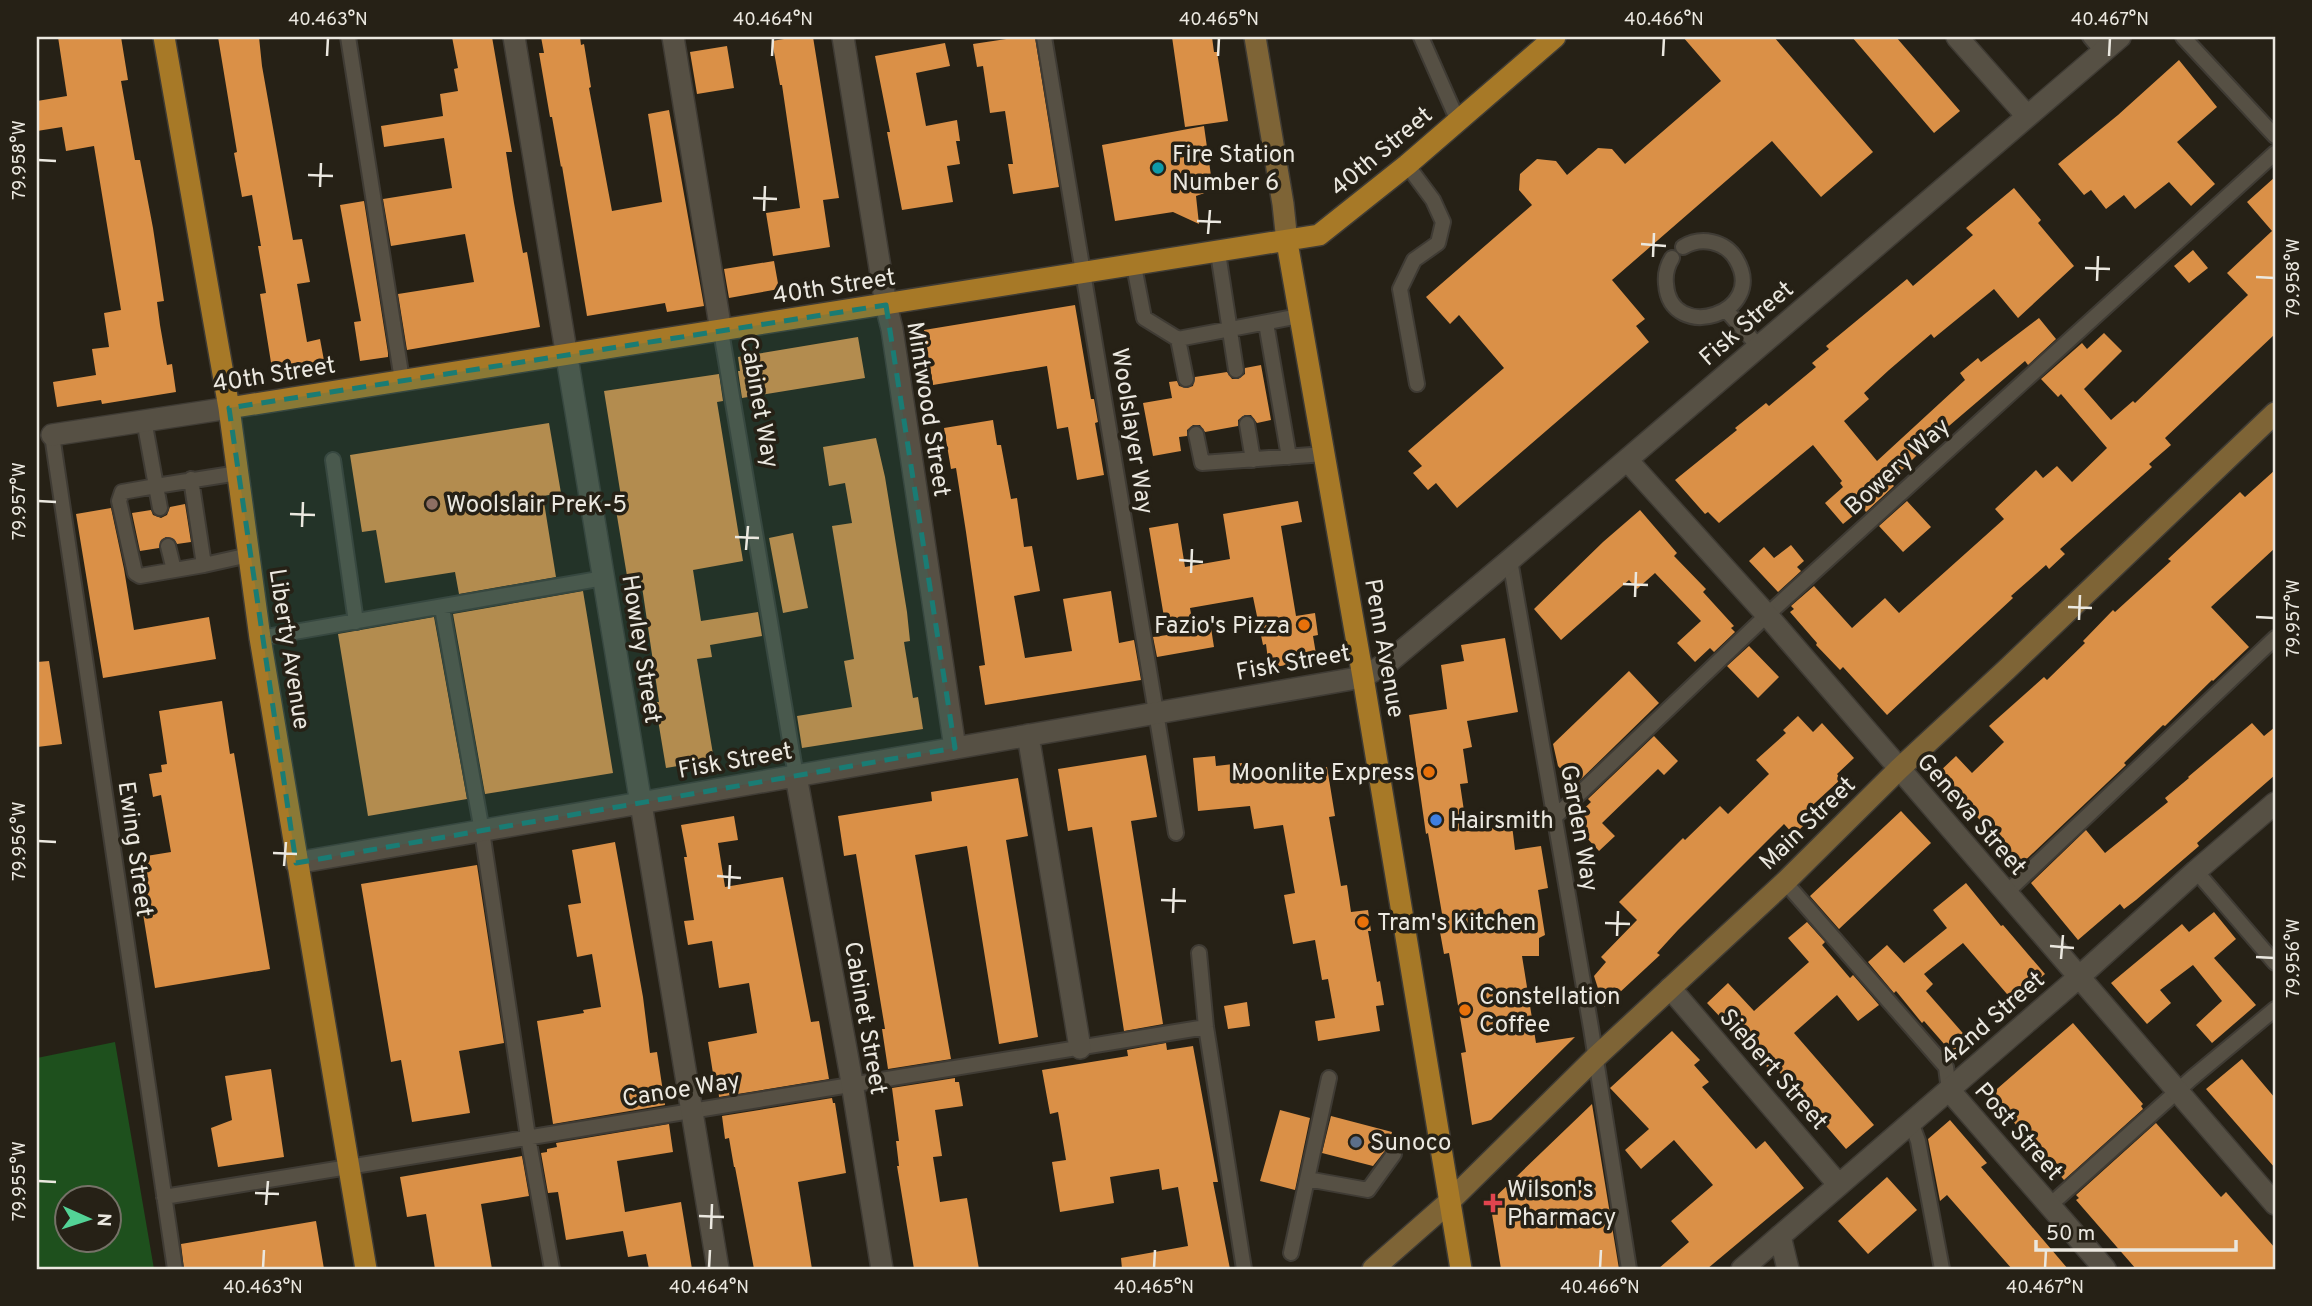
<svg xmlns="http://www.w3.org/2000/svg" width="2312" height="1306" font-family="Overpass,sans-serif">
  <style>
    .green { fill: #1e501d; fill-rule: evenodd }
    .building { fill: #da9047 }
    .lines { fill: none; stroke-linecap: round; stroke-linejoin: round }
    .lane-casing { stroke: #3f3b34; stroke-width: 18 }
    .street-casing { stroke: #3f3b34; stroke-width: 24 }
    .secondary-casing { stroke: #3f3b34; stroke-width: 24 }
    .primary-casing { stroke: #3f3b34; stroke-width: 24 }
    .lane { stroke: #565044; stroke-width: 14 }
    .street { stroke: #565044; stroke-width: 21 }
    .secondary { stroke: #7e6436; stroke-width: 21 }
    .primary { stroke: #a77927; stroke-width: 21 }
    .marked { fill: #1a7c74; fill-opacity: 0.2; stroke: #1a7c74; stroke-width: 5; stroke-dasharray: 14 9; stroke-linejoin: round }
    .ticks { fill: none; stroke: #ebe8e0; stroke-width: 2.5 }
    .culture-dot { fill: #0f9aa8; stroke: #262116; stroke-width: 2.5 }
    .education-dot { fill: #8d6e63; stroke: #262116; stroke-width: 2.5 }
    .food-dot { fill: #e8710a; stroke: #262116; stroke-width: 2.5 }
    .shop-dot { fill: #3f7fe0; stroke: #262116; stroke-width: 2.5 }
    .service-dot { fill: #5c6f8a; stroke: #262116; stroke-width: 2.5 }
    .health-dot { fill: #e0444e; stroke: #262116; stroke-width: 2.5 }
    .labels { text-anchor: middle; stroke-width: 7; stroke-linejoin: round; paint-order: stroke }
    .street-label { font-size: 24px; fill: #ebe8e0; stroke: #262116 }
    .poi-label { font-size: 24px; fill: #ebe8e0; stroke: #262116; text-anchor: start }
    .neatline { fill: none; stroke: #ebe8e0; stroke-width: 2.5 }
    .ticks-label { font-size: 18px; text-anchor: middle; fill: #ebe8e0 }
  </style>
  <rect width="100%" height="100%" fill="#262116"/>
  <!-- green -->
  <path class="green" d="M115,1042L154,1269H37V1058ZM66,1198H108V1240H66Z"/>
  <!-- building -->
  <path class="building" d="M58,37H121L128,80L121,81L135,160H140L153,228L164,301L157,302L160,325L167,365L172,364L176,392L102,404L101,400L57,407L53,382L96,375L92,349L109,347L104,313L121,310L94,146L66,151L62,127L37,131V101L67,96Z
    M218,37H259L262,66L293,240L302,239L310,282L297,284L307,342L320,339L325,366L273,375L260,294L266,293L258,246H261L252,195L242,197L234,153L237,152Z
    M452,37H492L512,152H506L514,203L523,253L527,252L540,327L407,350L398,294L474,282L465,234L391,246L383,199L452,188L444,138L384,147L381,126L443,116L440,94L458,91L454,69L458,68Z
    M541,37H580L581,45L584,44L591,87L589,88L612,211L662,202L648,114L669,110L704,306L667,312L665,303L587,316L562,166L561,167L552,117H550L539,53H544Z
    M796,37H813L839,198L823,200L830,247L773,256L766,213L800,208L782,85H780L772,41Z
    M1019,37H1035L1059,187L1013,194L1008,164H1013L1005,111L990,113L983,66L977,67L973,44Z
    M1172,37H1212L1214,52H1217L1228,121L1185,127Z
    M1683,37H1774L1873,152L1821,197L1772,141L1612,280L1645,319L1636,326L1649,342L1457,508L1436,483L1428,490L1413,473L1422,466L1408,451L1504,368L1459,315L1450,324L1426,297L1532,205L1519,190L1520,174L1537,159L1556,161L1567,175L1598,148L1612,149L1625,164L1721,81Z
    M1852,37H1896L1960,111L1934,133Z
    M945,43L950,66L916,73L926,126L957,120L960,141H956L960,164L947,166L953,202L902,210L887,132H890L875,56Z
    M727,46L734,88L697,94L690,52Z
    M2179,60L2217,107L2177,142L2215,184L2191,206L2169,182L2135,209L2124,195L2106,209L2091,190L2084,195L2058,164L2118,115Z
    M1204,126L1213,190L1196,196L1199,224L1173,212L1115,221L1102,145Z
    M2275,177V334L2165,438L2171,445L2149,464L2152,467L2060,549L2065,554L2049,569L2046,565L2011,596L2013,598L1887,715L1843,667L1840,670L1816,645L1817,643L1790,612L1794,609L1791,606L1814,586L1852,628L1885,598L1899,613L2004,519L1995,509L2036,470L2043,478L2057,466L2072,482L2107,448L2061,394L2058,397L2041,379L2082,343L2087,349L2104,333L2122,351L2084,389L2111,420L2133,401L2135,403L2248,295L2227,273L2272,231L2247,202Z
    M2014,188L2041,220L2038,223L2074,266L2018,318L1994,289L1934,338L1931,334L1889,370L1864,393L1869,399L1844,421L1877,461L1965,380L1960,373L1978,358L1981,362L2039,318L2056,339L2028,365L2025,361L1929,443L1890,482L1894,486L1866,512L1863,508L1843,524L1825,503L1843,487L1840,483L1842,481L1813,445L1719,523L1708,512L1705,514L1675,480L1737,430L1735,428L1766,403L1769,406L1816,367L1812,363L1829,349L1826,346L1872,308L1907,279L1913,286L1973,235L1966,228Z
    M364,201L388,353V357L360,361L354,322L361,321L340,205Z
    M2193,250L2208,268L2189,283L2174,266Z
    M774,261L779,289L729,298L724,269Z
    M1075,305L1091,399H1094L1098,422L1095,423L1104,475L1077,480L1068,427L1057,429L1047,366L933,385L924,330Z
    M858,337L865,378L742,398L738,371H740L738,357Z
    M1261,365L1271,420L1257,423L1251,415H1245L1238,420V426L1205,432L1200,425H1193L1187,430V436L1179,437L1181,451L1153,456L1143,403L1172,398L1169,382L1177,381L1179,386L1187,388L1193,386L1195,377L1227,372L1232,379H1238L1245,374V368Z
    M719,374L723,401L717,402L743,561L693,570L701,621L758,612L762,636L710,645L712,657L697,659L714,760L666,768L655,702H659L641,580L628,582L616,510L623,509L604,391Z
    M993,420L997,445H1001L1011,499L1017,498L1024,547L1032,546L1040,591L1014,596L1025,658L1072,651L1063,599L1111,591L1119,643L1134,640L1141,680L985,705L979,666L985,665L966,532L956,468L951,469L944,428Z
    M549,423L561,493L543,496L556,577L459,594L455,572L385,583L376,530L362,532L350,455Z
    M876,438L885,477L907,612L910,641L904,642L913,698L918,697L923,729L802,748L797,716L852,707L844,661L854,659L832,526L852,523L845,483L829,486L823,447Z
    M2275,470V548L2211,607L2249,647L2213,681L2212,680L2165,726L2163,725L2124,763L2126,765L2014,871L1999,855L2006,848L1937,774L1956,756L1972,773L2004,742L1989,726L2044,677L2047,680L2085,643L2083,641L2113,610L2115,612L2171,561L2168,559L2240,492L2245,497Z
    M1298,501L1302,522L1281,526L1296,616L1315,613L1318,635L1313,636L1317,660L1269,668L1266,644L1263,645L1253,597L1190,608L1194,631L1211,628L1214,647L1157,657L1153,637L1167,635L1149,528L1178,523L1185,567L1230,559L1223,514Z
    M1907,501L1931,527L1903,552L1879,526Z
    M185,504L191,542L177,544L174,539L166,537L161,540L159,548L140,551L132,513L151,510L153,515L161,518L167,515L170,507Z
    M111,508L124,569L134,630L209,617L216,659L103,678L76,514Z
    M1640,510L1677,553L1674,556L1706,589L1703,592L1734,626L1731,628L1735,632L1714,652L1710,648L1695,662L1677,643L1701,621L1655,573L1637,589L1629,580L1561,640L1534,609L1603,542Z
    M793,533L808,608L783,613L769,538Z
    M1791,545L1804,561L1797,567L1801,571L1778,592L1749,561L1764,547L1774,558Z
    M583,591L613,773L485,794L453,614Z
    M434,617L467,799L368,816L338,634Z
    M1505,638L1518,712L1467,721L1472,747L1463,749L1468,783L1460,784L1467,831L1512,825L1515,850L1541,846L1548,888L1538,890L1545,935L1539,938V956H1522L1536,1043L1575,1037L1491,1120L1472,1125L1461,1053L1466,1052L1449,953L1444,954L1440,932L1445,931L1428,833L1426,834L1409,715L1447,709L1441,665L1464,661L1461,645Z
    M1749,646L1779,677L1758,698L1727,666Z
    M49,661L62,744L37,747V662Z
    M1629,671L1659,703L1575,785L1558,766L1553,744Z
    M222,701L230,754L234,753L270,969L155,988L134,858L171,852L161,795L153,797L149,774L162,772L161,765L167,764L159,711Z
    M1798,716L1813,732L1822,723L1854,758L1837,774L1841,779L1803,814L1809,820L1794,835L1784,824L1678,930L1657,953L1660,955L1604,1007L1594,976L1606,962L1601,957L1637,920L1619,902L1683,838L1685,840L1720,806L1728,814L1769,774L1756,760L1786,733L1783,730Z
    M2252,723L2264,736L2275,727V775L2197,843L2199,846L2136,900L2124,909L2120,904L2078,940L2031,883L2086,830L2105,853L2168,802L2165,798L2189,778L2188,777Z
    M1654,736L1678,761L1664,775L1658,769L1602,823L1615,836L1599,851L1571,821L1591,802L1588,799Z
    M1146,755L1157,817L1131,821L1163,1024L1124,1031L1092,827L1068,831L1058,769Z
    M1215,756L1216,766L1242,763L1244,781L1327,767L1335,816L1329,817L1341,886L1347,885L1351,912L1368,910L1371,931H1368L1377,982L1380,981L1384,1005L1376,1006L1380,1031L1318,1041L1315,1021L1335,1018L1328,979L1322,980L1315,940L1293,944L1284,895L1295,893L1283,825L1254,829L1250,806L1198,811L1193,758Z
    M1018,778L1028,836L1006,840L1038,1037L999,1044L967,846L915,855L951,1059L888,1069L882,1029H885L856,854L844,856L838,816L932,801L931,792Z
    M1901,811L1931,843L1839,929L1810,896Z
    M734,816L738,840L718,843L725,887L783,877L811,1022L819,1021L829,1079L719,1097L718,1085L715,1086L708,1042L757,1033L749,983L719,988L712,941L688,945L684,921L694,920L684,857H687L681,825Z
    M615,842L643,997L650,1053L657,1052L665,1105L553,1124L537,1021L584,1013L583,1010L601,1007L592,954L577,957L568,905L581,903L572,850Z
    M477,865L504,1043L459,1051L470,1113L412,1122L401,1060L391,1062L361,884Z
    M1966,883L2001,926L2003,925L2045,974L2013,1001L1963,943L1924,974L1933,984L1926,991L1968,1039L1952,1053L1924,1021L1922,1023L1896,991L1894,993L1868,962L1887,945L1904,963L1947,928L1933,910Z
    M2214,912L2236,939L2214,958L2256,1005L2212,1043L2196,1025L2222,1001L2193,965L2160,990L2171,1003L2147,1024L2111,983L2182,924L2189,932Z
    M1807,922L1825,942L1822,945L1850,978L1853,975L1879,1005L1858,1021L1837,995L1794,1033L1874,1125L1846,1149L1774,1066L1770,1070L1707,1003L1728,983L1754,1011L1809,962L1788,938Z
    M1247,1002L1250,1026L1228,1029L1224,1006Z
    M2073,1023L2143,1104L2141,1106L2143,1109L2064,1180L1990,1095Z
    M1672,1031L1700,1060L1694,1065L1709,1082L1702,1087L1756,1149L1765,1141L1804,1188L1707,1269H1658L1689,1242L1671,1221L1713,1185L1674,1140L1641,1169L1625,1150L1649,1129L1610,1088Z
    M1166,1043L1167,1050L1193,1046L1218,1182H1213L1230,1269H1122L1121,1258L1188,1246L1178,1187L1162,1190L1159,1169L1110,1177L1114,1203L1060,1212L1052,1162L1066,1160L1058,1112L1050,1114L1042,1070L1128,1056L1127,1050Z
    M2242,1059L2275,1098V1168L2206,1089Z
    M271,1069L284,1157L218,1167L211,1128L232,1120L225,1076Z
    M955,1078V1082H959L963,1106L935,1110L942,1156L933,1157L940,1202L967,1198L979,1269H914L897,1166H899L896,1141H899L892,1088Z
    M832,1098L833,1103H835L846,1173L798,1182L812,1269H754L735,1167H734L729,1138L725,1139L722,1116Z
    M1592,1104L1619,1269H1501L1490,1202Z
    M1280,1110L1310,1118L1295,1190L1260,1181Z
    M1331,1116L1392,1132L1388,1147L1373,1166L1322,1153Z
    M1950,1120L1987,1163L1981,1167L2068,1269H2012L1947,1195L1940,1201L1928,1139Z
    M2156,1123L2221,1197L2226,1192L2275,1248V1269H2136L2076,1200L2079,1198L2076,1195Z
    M669,1124L673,1152L617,1161L625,1212L681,1202L692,1269H649L646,1254L628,1257L623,1231L566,1240L558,1192L548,1193L541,1153L547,1152V1149L557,1147L556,1143Z
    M522,1156L529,1196L481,1204L492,1269H435L426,1214L407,1217L400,1177Z
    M1887,1177L1917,1210L1868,1254L1838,1221Z
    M316,1221L324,1269H184L181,1244Z"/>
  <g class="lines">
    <defs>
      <path id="lane" d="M348,37L402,380
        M1044,37L1176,833
        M1421,37L1458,121
        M2090,37L2102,51
        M2183,37L2275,136
        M1407,165L1433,200L1443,222L1438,243L1414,260L1400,289L1417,384
        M1218,253L1236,370
        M1672,258C1667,266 1665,275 1666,284C1670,344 1769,314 1736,259C1725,241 1701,236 1683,247
        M1134,266L1144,318L1178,339
        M1726,310L1758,346
        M1266,323L1289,457
        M721,331L796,776
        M1186,379L1178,339L1299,316
        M144,420L156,486L238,473
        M1247,424L1253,460
        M1196,434L1202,463L1325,454
        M52,435L175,1269
        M333,460L356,622
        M191,479L204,565L249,555
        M160,508L156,486L122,492L119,501L135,573L140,576L204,565
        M168,546L174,570
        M1510,560L1591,1028L1629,1269
        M442,608L482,831L528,1137L552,1269
        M260,638L604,578
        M1555,817L1767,615L2275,153
        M2196,871L2275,963
        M1785,882L1946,1067L1949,1090
        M2006,893L2275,638
        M1199,953L1206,1027L1244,1269
        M1911,1122L1918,1141L1942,1269
        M1307,1179L1368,1190L1394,1154
        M164,1197L1206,1027
        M2049,1206L2192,1078L2275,1009
        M1291,1253L1329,1078"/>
      <path id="street" d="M514,37L718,1269
        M673,37L721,331
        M843,37L886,305L892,329L955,748
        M1957,37L2027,116
        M52,435L229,408
        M1627,460L1767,615L2275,1204
        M1028,735L1080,1048
        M796,776L850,1071L882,1269
        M296,863L1363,677L1390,661L1510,560L2120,37
        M1670,988L1838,1184
        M1949,1090L2105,1269
        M1780,1236L1788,1269
        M1742,1269L2079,977L2196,871L2275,803"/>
      <path id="secondary" d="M1255,37L1283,204L1287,242
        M1373,1269L1449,1202L1596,1057L1785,882L1899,769L2006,670L2275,413"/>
      <path id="primary" d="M164,37L229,408L260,638L366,1269
        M1287,242L1363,677L1461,1269
        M229,408L1319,235L1407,165L1555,37"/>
    </defs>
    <!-- lane casing -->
    <use href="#lane" class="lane-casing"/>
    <!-- street casing -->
    <use href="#street" class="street-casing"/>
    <!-- secondary casing -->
    <use href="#secondary" class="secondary-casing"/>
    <!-- primary casing -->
    <use href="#primary" class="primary-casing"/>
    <!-- lane -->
    <use href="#lane" class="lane"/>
    <!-- street -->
    <use href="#street" class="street"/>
    <!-- secondary -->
    <use href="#secondary" class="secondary"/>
    <!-- primary -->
    <use href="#primary" class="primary"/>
  </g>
  <!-- marked area -->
  <path class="marked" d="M886,305L955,748L296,863L229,408Z"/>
  <!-- ticks -->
  <path class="ticks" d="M327,56L328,38M772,56L773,38M1218,56L1219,38M1663,56L1664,38M2109,56L2110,38M38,160L56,161M308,175L333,176M320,187L321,163M753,198L777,199M764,211L765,186M1197,221L1221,222M1208,234L1210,210M1641,244L1666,246M1653,257L1654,233M2085,268L2110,269M2256,277L2274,278M2097,281L2098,256M38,501L56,502M290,514L315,515M302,527L303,502M735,537L759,538M746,550L748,526M1179,560L1203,562M1191,573L1192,549M1623,584L1648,585M1635,597L1636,572M2068,607L2092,608M2256,617L2274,618M2079,620L2080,595M38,841L56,842M273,853L297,854M284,866L286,842M717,876L741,878M729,889L730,865M1161,900L1186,901M1173,913L1174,888M1605,923L1630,924M1617,936L1618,911M2050,946L2074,948M2256,957L2274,958M2061,959L2063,935M38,1181L56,1182M255,1193L279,1194M266,1205L268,1181M699,1216L724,1217M711,1229L712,1204M263,1268L264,1250M709,1268L710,1250M1154,1268L1155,1250M1600,1268L1601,1250M2045,1268L2046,1250"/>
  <!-- markers -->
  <circle class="culture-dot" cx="1158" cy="168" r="7"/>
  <circle class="education-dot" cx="432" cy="504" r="7"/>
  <g class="food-dot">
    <circle cx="1304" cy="625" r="7"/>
    <circle cx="1429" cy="772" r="7"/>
    <circle cx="1363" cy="922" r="7"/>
    <circle cx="1465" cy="1010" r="7"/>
  </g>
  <circle class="shop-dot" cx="1436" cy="820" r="7"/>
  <circle class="service-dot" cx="1356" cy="1142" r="7"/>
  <path class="health-dot" d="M1489.5 1192.5h7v7h7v7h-7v7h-7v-7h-7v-7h7z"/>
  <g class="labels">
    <!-- street labels -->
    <g class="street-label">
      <text transform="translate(1381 151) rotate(-40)" y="8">40th Street</text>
      <text transform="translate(834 286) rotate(-9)" y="8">40th Street</text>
      <text transform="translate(1746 323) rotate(-41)" y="8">Fisk Street</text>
      <text transform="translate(274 374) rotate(-9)" y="8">40th Street</text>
      <text transform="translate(760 402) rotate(80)" y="8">Cabinet Way</text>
      <text transform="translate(929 409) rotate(81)" y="8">Mintwood Street</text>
      <text transform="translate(1133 431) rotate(81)" y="8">Woolslayer Way</text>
      <text transform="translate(1897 466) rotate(-42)" y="8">Bowery Way</text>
      <text transform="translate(1385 648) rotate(80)" y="8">Penn Avenue</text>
      <text transform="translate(290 649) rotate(81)" y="8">Liberty Avenue</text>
      <text transform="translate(642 649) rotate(81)" y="8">Howley Street</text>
      <text transform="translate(1293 662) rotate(-10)" y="8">Fisk Street</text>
      <text transform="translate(735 760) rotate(-10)" y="8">Fisk Street</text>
      <text transform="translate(1972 814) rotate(49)" y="8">Geneva Street</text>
      <text transform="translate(1807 823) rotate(-44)" y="8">Main Street</text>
      <text transform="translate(1580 828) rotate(80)" y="8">Garden Way</text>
      <text transform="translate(136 849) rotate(82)" y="8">Ewing Street</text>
      <text transform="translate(866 1018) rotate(80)" y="8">Cabinet Street</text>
      <text transform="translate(1992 1018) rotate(-41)" y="8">42nd Street</text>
      <text transform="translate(1774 1069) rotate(49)" y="8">Siebert Street</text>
      <text transform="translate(681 1089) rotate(-9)" y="8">Canoe Way</text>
      <text transform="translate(2019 1131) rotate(49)" y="8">Post Street</text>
    </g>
    <!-- poi labels -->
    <g class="poi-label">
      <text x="1172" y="162">Fire Station<tspan x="1172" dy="28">Number 6</tspan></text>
      <text x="446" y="512">Woolslair PreK-5</text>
      <text x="1290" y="633" text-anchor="end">Fazio's Pizza</text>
      <text x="1415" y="780" text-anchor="end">Moonlite Express</text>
      <text x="1450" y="828">Hairsmith</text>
      <text x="1377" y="930">Tram's Kitchen</text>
      <text x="1479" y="1004">Constellation<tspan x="1479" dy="28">Coffee</tspan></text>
      <text x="1370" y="1150">Sunoco</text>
      <text x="1507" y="1197">Wilson's<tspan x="1507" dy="28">Pharmacy</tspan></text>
    </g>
  </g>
  <!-- border -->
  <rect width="2312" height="1306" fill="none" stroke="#262116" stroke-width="77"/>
  <!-- north arrow -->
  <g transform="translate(88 1219) rotate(93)"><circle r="33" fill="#262116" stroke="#757167" stroke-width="2"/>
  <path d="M0-5L12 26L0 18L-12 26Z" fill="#53d396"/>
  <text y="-10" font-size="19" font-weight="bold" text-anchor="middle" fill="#ebe8e0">N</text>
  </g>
  <!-- scale -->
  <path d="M2036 1240v10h200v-10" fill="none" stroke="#ebe8e0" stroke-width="3.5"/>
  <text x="2046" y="1240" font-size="21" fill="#ebe8e0" stroke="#262116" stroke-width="5" paint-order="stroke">50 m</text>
  <rect x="38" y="38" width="2236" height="1230" class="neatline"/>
  <g class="ticks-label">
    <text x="328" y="25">40.463°N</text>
    <text x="773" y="25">40.464°N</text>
    <text x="1219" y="25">40.465°N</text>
    <text x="1664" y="25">40.466°N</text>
    <text x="2110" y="25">40.467°N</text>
    <text transform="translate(19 160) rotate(-90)" y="6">79.958°W</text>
    <text transform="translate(2293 278) rotate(-90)" y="6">79.958°W</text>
    <text transform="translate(19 501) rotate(-90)" y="6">79.957°W</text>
    <text transform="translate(2293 618) rotate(-90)" y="6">79.957°W</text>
    <text transform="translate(19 841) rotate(-90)" y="6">79.956°W</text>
    <text transform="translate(2293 958) rotate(-90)" y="6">79.956°W</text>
    <text transform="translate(19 1181) rotate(-90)" y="6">79.955°W</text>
    <text x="263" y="1293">40.463°N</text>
    <text x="709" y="1293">40.464°N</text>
    <text x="1154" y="1293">40.465°N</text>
    <text x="1600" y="1293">40.466°N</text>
    <text x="2045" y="1293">40.467°N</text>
  </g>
</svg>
